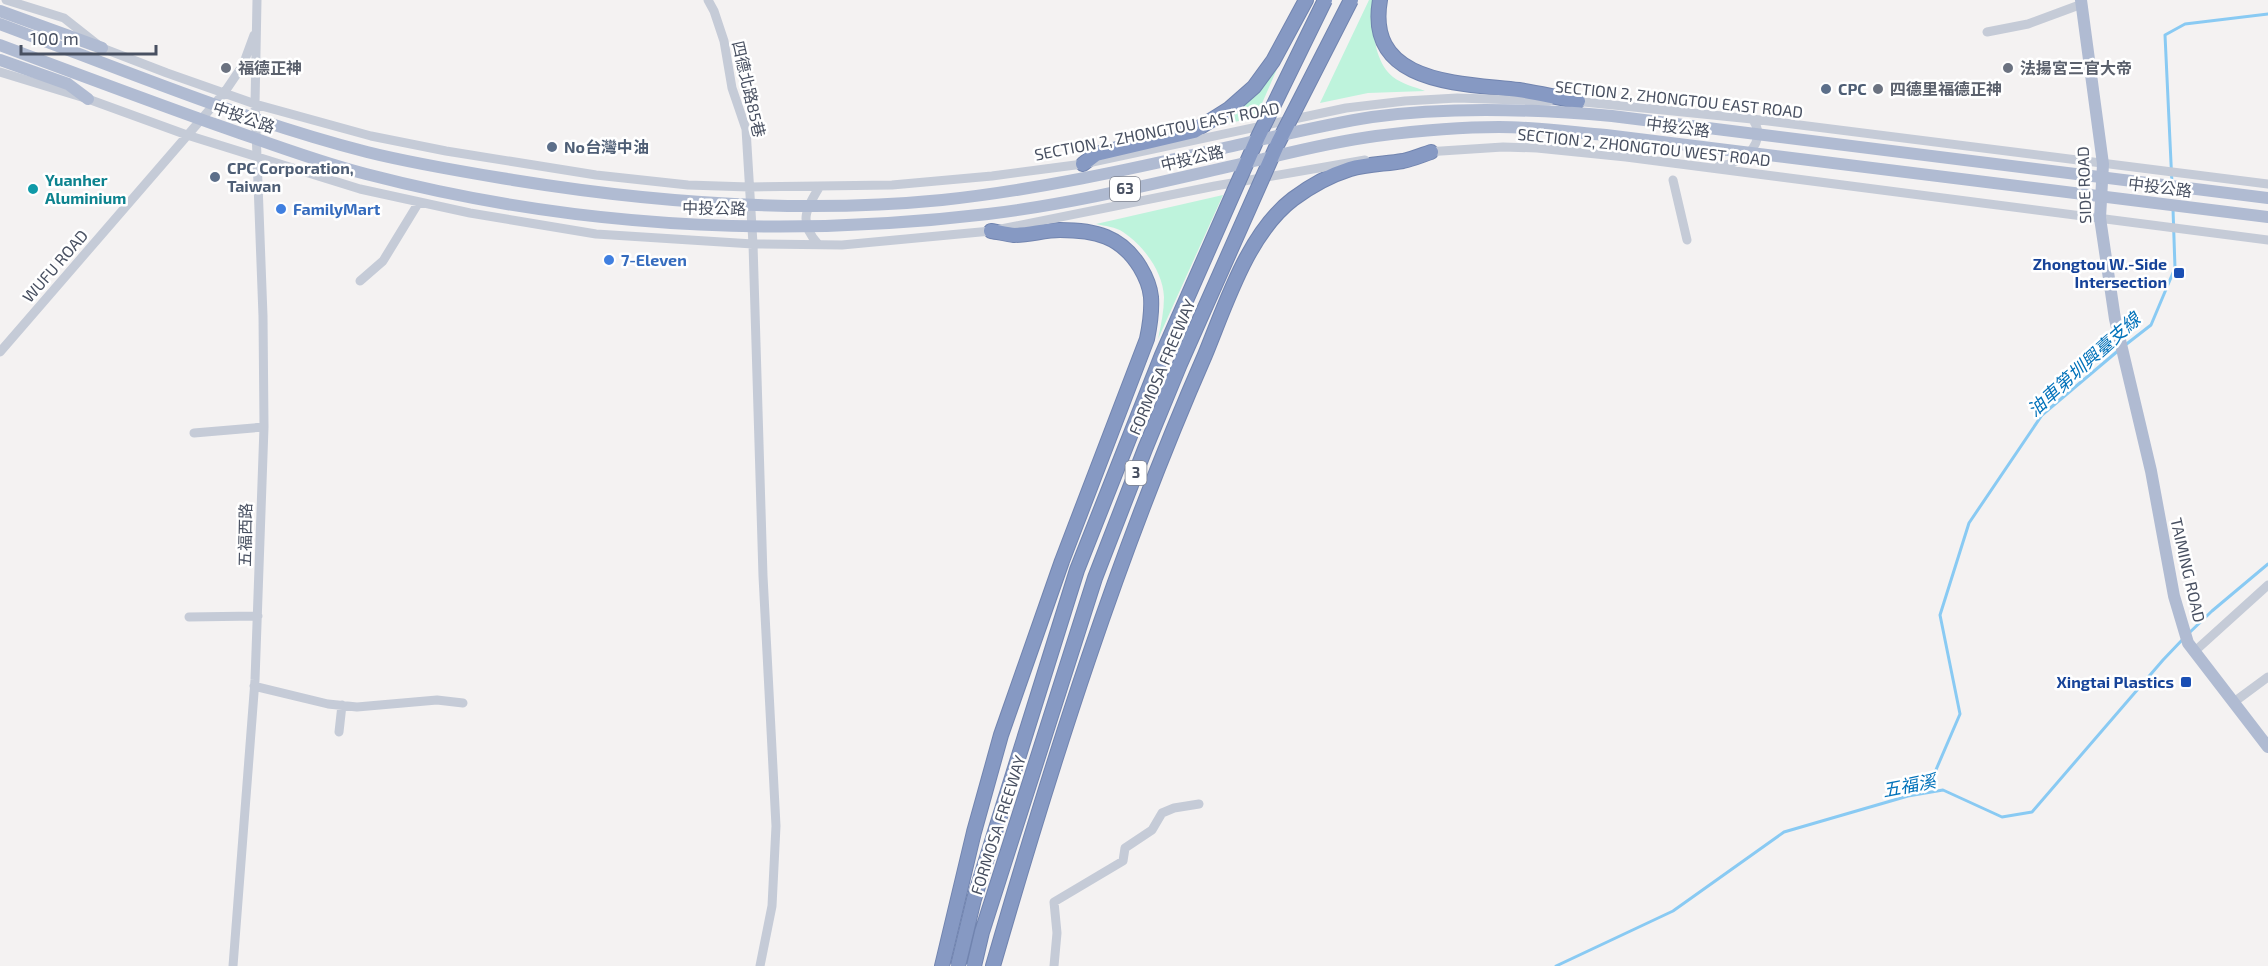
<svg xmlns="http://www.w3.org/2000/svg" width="2268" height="966" font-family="'Exo 2','Noto Sans TC',sans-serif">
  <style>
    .green { fill: #bef3dc }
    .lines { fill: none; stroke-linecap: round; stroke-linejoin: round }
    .stream { stroke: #89caf3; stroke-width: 3 }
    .highway-casing { stroke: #7184af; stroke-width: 16 }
    .minor { stroke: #c5cbd7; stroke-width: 9 }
    .major { stroke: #b0bbd2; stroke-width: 12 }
    .highway { stroke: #8699c3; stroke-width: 14 }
    .highway-bridge-casing { stroke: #7184af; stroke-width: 16; stroke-linecap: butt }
    .major-bridge { stroke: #b0bbd2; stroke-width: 12 }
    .highway-bridge { stroke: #8699c3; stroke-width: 14 }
    .worship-dot { fill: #6b7280; stroke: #fff; stroke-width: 2 }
    .service-dot { fill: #5c6f8a; stroke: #fff; stroke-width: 2 }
    .culture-dot { fill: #0f9aa8; stroke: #fff; stroke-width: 2 }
    .shop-dot { fill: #3f7fe0; stroke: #fff; stroke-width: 2 }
    .transit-dot { fill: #1a4fb4; stroke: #fff; stroke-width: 2 }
    .labels { text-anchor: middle; stroke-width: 5; stroke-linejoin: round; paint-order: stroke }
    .shield { fill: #fff; stroke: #7f8490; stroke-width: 1.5 }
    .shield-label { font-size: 15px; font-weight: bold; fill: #485061 }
    .worship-label { font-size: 16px; font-weight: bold; fill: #5b616d; stroke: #fff; text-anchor: start }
    .street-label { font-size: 16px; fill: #485061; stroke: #fff }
    .service-label { font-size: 16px; font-weight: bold; fill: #4e5e75; stroke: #fff; text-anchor: start }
    .culture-label { font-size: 16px; font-weight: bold; fill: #0d838f; stroke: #fff; text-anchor: start }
    .shop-label { font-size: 16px; font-weight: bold; fill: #366cbe; stroke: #fff; text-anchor: start }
    .transit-label { font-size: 16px; font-weight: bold; fill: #164399; stroke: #fff; text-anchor: end }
    .water-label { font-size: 18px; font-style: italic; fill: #0272ba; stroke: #fff }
  </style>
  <rect width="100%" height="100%" fill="#f4f2f2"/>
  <!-- green -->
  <path class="green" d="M1369,0H1375C1371,24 1373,61 1393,77C1402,84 1415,87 1425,91L1368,93L1320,103Z
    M1277,69L1256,117L1217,126L1250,99Z
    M1223,195L1158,339C1161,325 1164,311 1164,297C1163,272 1144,246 1123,232C1116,227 1105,226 1096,224Z"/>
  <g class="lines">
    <!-- stream -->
    <path class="stream" d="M2172,184L2165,35L2185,24L2268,14
      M2124,346L2151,325L2175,268L2173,209
      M2188,634L2212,611L2268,564
      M1926,793L1960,714L1940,615L1969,523L2042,415L2119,350
      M1556,966L1673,911L1784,832L1908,796L1943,790L2002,817L2032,812L2163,660L2183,639"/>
    <defs>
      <path id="highway" d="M1380,0C1365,86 1464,83 1519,90C1539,93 1559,98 1578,101
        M1083,164L1096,154L1194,131L1229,109L1254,87L1273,61L1306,0
        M942,966L974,832L1001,735L1062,561L1147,339C1150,325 1152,312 1151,297C1150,286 1146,277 1140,267C1121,236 1095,230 1060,230C1045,230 1029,235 1014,235C1006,234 998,232 991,231
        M993,966C1053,758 1118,554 1205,355C1226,304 1248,233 1293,199C1309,187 1331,175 1350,169C1367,164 1386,164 1403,161C1413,159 1422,155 1431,152"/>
    </defs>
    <!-- highway casing -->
    <use href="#highway" class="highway-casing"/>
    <!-- minor -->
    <path class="minor" d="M6,0L64,18L102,48L167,73L255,104L371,136L446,151L596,175L688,185L749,187L892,185L992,176L1083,164L1346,108L1405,101L1457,98L1549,101
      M708,0L714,11L724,41L732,88L746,129L753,244L763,576L776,826L772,906L760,966
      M1987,32L2028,24L2082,4
      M0,72L88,99L187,135L360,189L470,213L596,234L753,244L842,245L991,231L1215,186L1365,160
      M1574,101L1752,119L2268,184
      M1426,152L1503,147L1537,148L1626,157L2268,240
      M1719,166C1724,165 1732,164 1737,161C1754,153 1765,135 1752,119
      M1673,180L1687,240
      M818,244C798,222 806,209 820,186
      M360,281L383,261L419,202
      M0,352L224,93L243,65L254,35
      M194,433L264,427
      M189,617L258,616
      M2195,651L2268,585
      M254,686L328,704L357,707L437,700L463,703
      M2234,702L2268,677
      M339,732L342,705
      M233,966L255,680L264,427L263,316L255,104L257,0
      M1054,966L1057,933L1054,902L1123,861L1125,848L1152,830L1162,813L1174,808L1199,804"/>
    <!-- major -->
    <path class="major" d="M2081,0L2103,164L2100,218L2115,319L2151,471L2174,596L2188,643L2268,747
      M0,11L102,48
      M0,60L68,84L88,99"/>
    <!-- highway -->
    <use href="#highway" class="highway"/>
    <defs>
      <path id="highway-bridge" d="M958,966L974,899L1077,570L1162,355L1258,137L1325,0
        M974,966L982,932L1095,578L1145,449L1180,364L1278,143L1351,0"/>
    </defs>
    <!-- highway-bridge casing -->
    <use href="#highway-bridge" class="highway-bridge-casing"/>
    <!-- major-bridge -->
    <path class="major-bridge" d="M0,24C121,69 242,120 367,152C415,164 465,172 513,180C655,203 799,214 942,200C1035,190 1127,170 1219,149C1270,138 1321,125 1372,117C1451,106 1533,109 1612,116L2268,198
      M0,45C72,72 144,99 217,125C266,142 315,161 366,174C570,227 778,239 988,214C1080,203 1172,179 1263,159C1300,150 1338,141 1376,136C1416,131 1458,127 1499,127C1535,127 1571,132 1606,135L2268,217"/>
    <!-- highway-bridge -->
    <use href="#highway-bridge" class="highway-bridge"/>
  </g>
  <!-- markers -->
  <g class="worship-dot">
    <circle cx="226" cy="68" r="6"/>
    <circle cx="2008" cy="68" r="6"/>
    <circle cx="1878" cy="89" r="6"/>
  </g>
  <g class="service-dot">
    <circle cx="1826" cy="89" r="6"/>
    <circle cx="552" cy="147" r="6"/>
    <circle cx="215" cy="177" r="6"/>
  </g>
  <circle class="culture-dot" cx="33" cy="189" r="6"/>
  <g class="shop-dot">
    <circle cx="281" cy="209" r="6"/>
    <circle cx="609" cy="260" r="6"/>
  </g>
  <g class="transit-dot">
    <rect x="2173" y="267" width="12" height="12" rx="3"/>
    <rect x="2180" y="676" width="12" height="12" rx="3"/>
  </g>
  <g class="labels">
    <!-- shield labels -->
    <g class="shield">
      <rect x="1110" y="177" width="30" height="24" rx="4.5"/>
      <rect x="1125.5" y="461" width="21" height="24" rx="4.5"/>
    </g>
    <g class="shield-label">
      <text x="1125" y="194">63</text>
      <text x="1136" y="478">3</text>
    </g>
    <!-- worship labels -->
    <g class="worship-label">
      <text x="238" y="74">福德正神</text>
      <text x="2020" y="74">法揚宮三官大帝</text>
      <text x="1890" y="95">四德里福德正神</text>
    </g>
    <!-- street labels -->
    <g class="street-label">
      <text transform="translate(749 89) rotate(77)" y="6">四德北路85巷</text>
      <text transform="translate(1679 99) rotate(6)" y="6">SECTION 2, ZHONGTOU EAST ROAD</text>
      <text transform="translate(244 117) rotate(19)" y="6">中投公路</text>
      <text transform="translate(1678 127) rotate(7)" y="6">中投公路</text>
      <text transform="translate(1157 131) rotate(-11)" y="6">SECTION 2, ZHONGTOU EAST ROAD</text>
      <text transform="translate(1644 147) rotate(6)" y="6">SECTION 2, ZHONGTOU WEST ROAD</text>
      <text transform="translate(1192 158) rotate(-13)" y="6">中投公路</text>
      <text transform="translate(2084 185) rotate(-92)" y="6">SIDE ROAD</text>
      <text transform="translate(2160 187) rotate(7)" y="6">中投公路</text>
      <text transform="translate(714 208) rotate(1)" y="6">中投公路</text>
      <text transform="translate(55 266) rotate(-49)" y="6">WUFU ROAD</text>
      <text transform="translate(1162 367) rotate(-67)" y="6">FORMOSA FREEWAY</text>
      <text transform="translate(245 535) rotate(-89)" y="6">五福西路</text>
      <text transform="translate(2188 570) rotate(77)" y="6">TAIMING ROAD</text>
      <text transform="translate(998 825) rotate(-72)" y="6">FORMOSA FREEWAY</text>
    </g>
    <!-- service labels -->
    <g class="service-label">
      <text x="1838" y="95">CPC</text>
      <text x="564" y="153">No台灣中油</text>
      <text x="227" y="174">CPC Corporation,<tspan x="227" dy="18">Taiwan</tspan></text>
    </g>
    <!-- culture labels -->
    <g class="culture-label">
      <text x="45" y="186">Yuanher<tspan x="45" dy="18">Aluminium</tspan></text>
    </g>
    <!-- shop labels -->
    <g class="shop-label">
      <text x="293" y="215">FamilyMart</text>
      <text x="621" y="266">7-Eleven</text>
    </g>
    <!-- transit labels -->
    <g class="transit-label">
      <text x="2167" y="270">Zhongtou W.-Side<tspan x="2167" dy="18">Intersection</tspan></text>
      <text x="2174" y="688">Xingtai Plastics</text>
    </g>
    <!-- water labels -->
    <g class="water-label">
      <text transform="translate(2084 365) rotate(-42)" y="6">油車第圳興臺支線</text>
      <text transform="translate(1909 786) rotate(-11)" y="6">五福溪</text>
    </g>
  </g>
  <!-- scale -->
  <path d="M21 45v9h135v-9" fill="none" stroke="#485061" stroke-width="3"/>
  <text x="30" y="45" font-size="18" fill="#485061" stroke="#ffffff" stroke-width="4.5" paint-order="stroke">100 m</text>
</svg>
